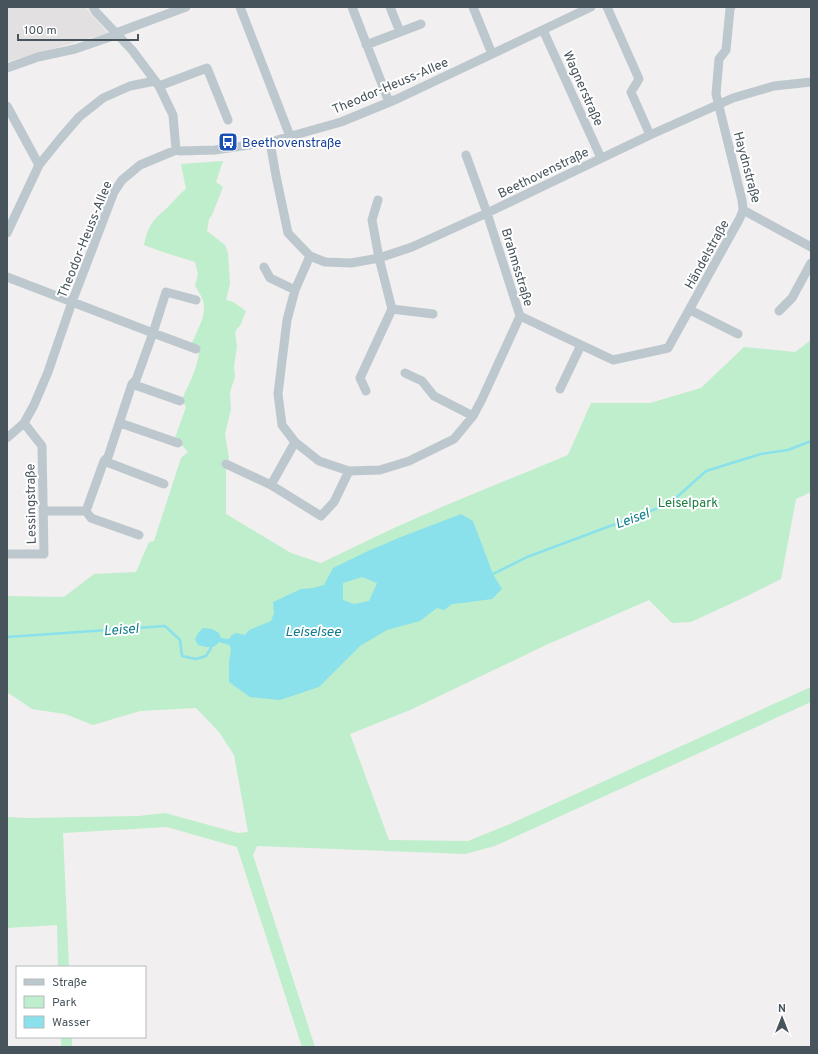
<svg xmlns="http://www.w3.org/2000/svg" width="818" height="1054" font-family="Overpass,sans-serif">
  <style>
    .education { fill: #e2e0e1 }
    .green { fill: #beeecb }
    .water { fill: #8be1eb; fill-rule: evenodd }
    .lines { fill: none; stroke-linecap: round; stroke-linejoin: round }
    .stream { stroke: #8be1eb; stroke-width: 2.5 }
    .minor { stroke: #bdc8ce; stroke-width: 9 }
    .labels { text-anchor: middle; stroke-width: 4; stroke-linejoin: round; paint-order: stroke }
    .street-label { font-size: 13px; fill: #47545c; stroke: #fff }
    .transit-label { font-size: 13px; fill: #164399; stroke: #fff; text-anchor: start }
    .park-label { font-size: 13px; fill: #187d3f; stroke: #fff }
    .water-label { font-size: 14px; font-style: italic; fill: #0f7d8a; stroke: #fff }
  </style>
  <rect width="100%" height="100%" fill="#f1efef"/>
  <!-- education -->
  <path class="education" d="M9,7H85L108,33L7,62V8Z"/>
  <!-- green -->
  <path class="green" d="M223,161L216,182L223,187L212,215L209,219L207,231L225,245L228,253L230,284L226,300L233,302L246,311L241,324L235,332L237,346L234,366L235,377L230,392L231,409L225,434L229,458L226,465V514L291,553L321,563L394,528L444,506L568,455L591,403H650L701,388L744,347L795,352L811,340V492L796,499L781,579L743,598L691,622L672,623L649,600L546,645L410,710L350,734L389,840L468,841L510,824L811,687V702L495,846L465,854L257,846L253,855L315,1047H302L237,847L167,827L63,833L69,967H58L57,925L7,928V817L28,818L139,816L165,813L238,833L248,832L234,755L219,732L196,708L140,711L93,725L65,714L32,709L10,694H7V596L64,597L94,574L136,572L149,542L154,541L181,458L188,452L175,438L186,407L182,399C189,384 196,371 199,354L192,343C196,333 205,318 204,307C204,299 199,292 195,286L198,274L195,262L160,251L144,245C146,234 150,223 159,215C162,212 165,210 168,207C174,201 179,194 186,189L181,164Z
    M61,1037H72V1047H61Z"/>
  <!-- water -->
  <path class="water" d="M461,514L473,521L493,574L502,589L492,599L463,603L452,604L444,610L437,608L420,621L387,630L360,646L319,687L280,700L250,697L229,682V662L231,648L229,645L219,642C213,650 207,647 198,645L195,639L198,633L203,628L212,629L219,633L221,638L229,639L232,635L236,633L245,635L249,630L271,621L274,613L273,602L301,589L313,588L324,585L333,568L368,551L401,537ZM362,577L377,583L369,601L354,604L343,600V583Z"/>
  <g class="lines">
    <!-- stream -->
    <path class="stream" d="M493,574L527,557L669,504L706,471L761,454L788,450L811,441
      M7,637L165,626L180,640L182,656L196,659L206,656L211,648"/>
    <!-- minor -->
    <path class="minor" d="M93,7L96,12L132,50L159,86L173,115L176,150
      M240,7L290,136
      M352,7L389,102
      M390,7L400,32
      M473,7L492,54
      M607,7L639,79L631,92L650,135
      M543,30L601,158
      M366,45L421,24
      M7,68L38,57L75,49L110,37L116,33L186,7
      M159,86L207,68L228,120
      M7,106L39,165
      M270,142L276,176L288,233L310,256L325,262L351,263L379,258L412,247L487,213L650,135L733,98L774,86L811,82
      M743,210L811,247
      M7,233L39,165L60,139L79,117L103,98L130,86L155,81
      M310,256L295,290L287,320L278,394L282,425L295,442L319,461L349,471L380,470L409,461L454,439L473,416L482,399L520,316L487,213L466,155
      M264,267L270,278L295,290
      M7,277L153,333L136,380L132,384L108,457L104,461L86,511H43
      M196,300L166,292L153,333L196,349
      M392,309L433,314
      M690,310L738,334
      M779,311L792,298L811,263
      M520,316L613,360L668,348L740,218L743,210L742,200L716,94L719,59L726,50L730,9L731,7
      M405,373L422,381L434,396L473,416
      M132,384L180,401
      M560,389L581,345
      M366,391L360,378L392,309L379,258L372,220L378,200
      M120,423L178,443
      M7,438L24,423L34,405L48,372L72,302L114,192L122,180L140,165L176,150L180,151L215,150L270,142L341,122L397,99L591,7
      M295,442L271,485L321,516L334,502L349,471
      M104,461L164,484
      M226,464L271,485
      M86,511L91,518L139,535
      M7,554H44L42,446L24,423"/>
  </g>
  <!-- icons -->
  <defs>
    <symbol id="bus-square" viewBox="-11 -11 22 22"><rect x="-9" y="-9" width="18" height="18" rx="4" fill="#1a4fb4" stroke="#fff"/><path d="M-5-6H5V4H4V6H2V4H-2V6H-4V4H-5ZM-3.5-4V0h7V-4ZM-3.5 1.2v1.5H-2V1.2ZM2 1.2v1.5H3.5V1.2Z" fill="#fff"/></symbol>
  </defs>
  <g fill-rule="evenodd">
    <use href="#bus-square" x="217" y="131" width="22" height="22"/>
  </g>
  <g class="labels">
    <!-- street labels -->
    <g class="street-label">
      <text transform="translate(390 85) rotate(-23)" y="5">Theodor-Heuss-Allee</text>
      <text transform="translate(584 88) rotate(66)" y="5">Wagnerstraße</text>
      <text transform="translate(748 167) rotate(75)" y="5">Haydnstraße</text>
      <text transform="translate(543 172) rotate(-26)" y="5">Beethovenstraße</text>
      <text transform="translate(84 239) rotate(-68)" y="5">Theodor-Heuss-Allee</text>
      <text transform="translate(706 254) rotate(-61)" y="5">Händelstraße</text>
      <text transform="translate(518 267) rotate(73)" y="5">Brahmsstraße</text>
      <text transform="translate(30 504) rotate(-91)" y="5">Lessingstraße</text>
    </g>
    <!-- transit labels -->
    <g class="transit-label">
      <text x="242" y="147">Beethovenstraße</text>
    </g>
    <!-- park labels -->
    <g class="park-label">
      <text x="688" y="507">Leiselpark</text>
    </g>
    <!-- water labels -->
    <g class="water-label">
      <text transform="translate(632 518) rotate(-20)" y="5">Leisel</text>
      <text transform="translate(121 629) rotate(-4)" y="5">Leisel</text>
      <text x="313" y="636">Leiselsee</text>
    </g>
  </g>
  <!-- border -->
  <rect width="818" height="1054" fill="none" stroke="#47545c" stroke-width="16"/>
  <!-- legend -->
  <rect x="16" y="966" width="130" height="72" fill="#ffffff" stroke="#b5bbbe"/>
  <rect x="24" y="979" width="20" height="6" fill="#bdc8ce" stroke="#b5bbbe"/>
  <text x="52" y="986" font-size="12" fill="#47545c">Straße</text>
  <rect x="24" y="996" width="20" height="12" fill="#beeecb" stroke="#b5bbbe"/>
  <text x="52" y="1006" font-size="12" fill="#47545c">Park</text>
  <rect x="24" y="1016" width="20" height="12" fill="#8be1eb" stroke="#b5bbbe"/>
  <text x="52" y="1026" font-size="12" fill="#47545c">Wasser</text>
  <!-- north arrow -->
  <g transform="translate(782 1018)" stroke="#ffffff" stroke-width="3" paint-order="stroke">
  <path d="M0-3L7 15L0 10L-7 15Z" fill="#47545c"/>
  <text y="-6" font-size="11" font-weight="bold" text-anchor="middle" fill="#47545c">N</text>
  </g>
  <!-- scale -->
  <path d="M18 34v6h120v-6" fill="none" stroke="#47545c" stroke-width="2"/>
  <text x="24" y="34" font-size="12" fill="#47545c" stroke="#ffffff" stroke-width="3" paint-order="stroke">100 m</text>
</svg>
